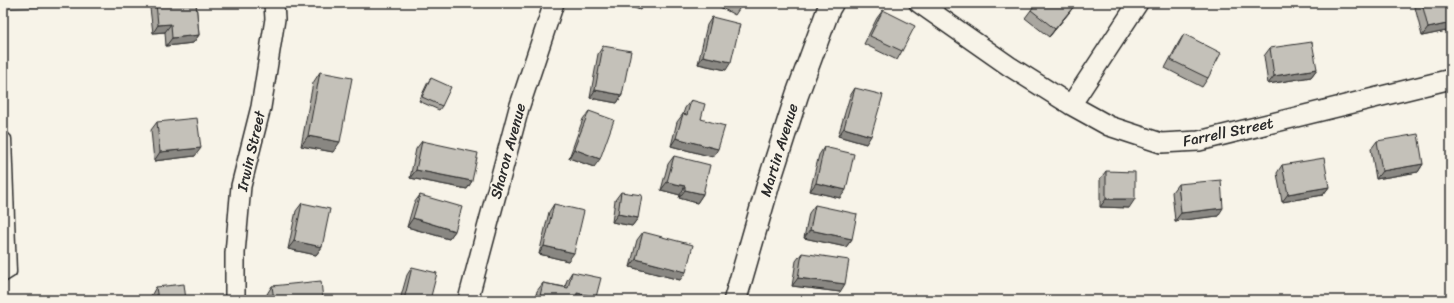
<svg xmlns="http://www.w3.org/2000/svg" width="1454" height="303" font-family="Sriracha,sans-serif">
  <style>
    .green { fill: #dad6cc; stroke: #82807c }
    .lines { fill: none; stroke-linecap: round; stroke-linejoin: round }
    .lane-casing { stroke: #2b2b2b; stroke-width: 13 }
    .street-casing { stroke: #2b2b2b; stroke-width: 22 }
    .secondary-casing { stroke: #2b2b2b; stroke-width: 25 }
    .lane { stroke: #f7f3e8; stroke-width: 10 }
    .street { stroke: #f7f3e8; stroke-width: 19 }
    .secondary { stroke: #f7f3e8; stroke-width: 22 }
    .wall { fill: #a9a69f; stroke: #2b2b2b }
    .shaded-wall { fill: #898782; stroke: #2b2b2b }
    .building { fill: #c4c1b9; stroke: #2b2b2b }
    .labels { text-anchor: middle; stroke-width: 4; stroke-linejoin: round; paint-order: stroke }
    .street-label { font-size: 15px; fill: #2b2b2b; stroke: #f7f3e8 }
  </style>
  <rect width="100%" height="100%" fill="#f7f3e8"/>
  <filter id="ink" filterUnits="userSpaceOnUse"><feTurbulence type="fractalNoise" baseFrequency=".025" numOctaves="2"/><feDisplacementMap in="SourceGraphic" scale="8" xChannelSelector="R" yChannelSelector="G"/><feConvolveMatrix kernelMatrix="1 2 1 2 8 2 1 2 1" color-interpolation-filters="sRGB"/></filter>
  <g filter="url(#ink)">
    <!-- green -->
    <path class="green" d="M3,3H105L3,9Z"/>
    <g class="lines">
      <defs>
        <path id="lane" d="M3,137L6,139L11,272L3,277"/>
        <path id="street" d="M919,3L1009,66L1071,105L1109,126L1161,143L1199,141L1451,79
          M1071,105L1138,3
          M235,300V253L241,186L261,107L275,19L274,3
          M468,300L519,108L554,3"/>
        <path id="secondary" d="M735,300L769,182L797,95L829,8L832,3"/>
      </defs>
      <!-- lane casing -->
      <use href="#lane" class="lane-casing"/>
      <!-- street casing -->
      <use href="#street" class="street-casing"/>
      <!-- secondary casing -->
      <use href="#secondary" class="secondary-casing"/>
      <!-- lane -->
      <use href="#lane" class="lane"/>
      <!-- street -->
      <use href="#street" class="street"/>
      <!-- secondary -->
      <use href="#secondary" class="secondary"/>
    </g>
    <!-- wall -->
    <path class="wall" d="M153,3H196L199,35L193,43L166,46L165,32L153,33L150,8Z
      M717,3H743L735,15L716,5Z
      M1414,3H1451V30L1422,36Z
      M1074,6L1068,14L1049,37L1025,18L1031,10Z
      M883,10L902,51L897,60L864,44L877,18Z
      M712,17L726,70L698,64L707,25Z
      M1184,34L1208,78L1202,87L1165,68L1179,42Z
      M603,46L622,95L617,103L590,98L598,54Z
      M1270,48L1317,69L1311,77L1268,84L1264,56Z
      M320,72L333,152L301,146L313,83Z
      M431,78L442,106L439,110L419,101L428,82Z
      M855,88L866,144L838,136L850,96Z
      M691,100L701,119L713,157L671,146L677,122L683,114L685,108Z
      M589,111L594,167L569,158L583,119Z
      M157,122L195,156L154,161L151,130Z
      M422,141L472,181L467,189L410,178L416,149Z
      M1377,141L1423,164L1418,172L1376,179L1371,149Z
      M824,147L840,198L810,191L819,155Z
      M674,156L703,194L697,203L679,198L680,195L661,190L668,164Z
      M1282,165L1329,187L1323,195L1282,202L1277,173Z
      M1106,171L1129,208L1100,207V179Z
      M1178,184L1218,216L1175,221L1172,192Z
      M621,192L638,218L632,226L612,222L615,200Z
      M420,195L455,231L449,239L407,227L414,203Z
      M302,203L322,247L316,255L288,249L296,211Z
      M554,204L568,261L539,254L549,212Z
      M815,205L852,239L846,247L804,238L809,213Z
      M643,232L680,280L630,267L637,240Z
      M802,253L840,292L792,286L796,261Z
      M412,267L430,300H400L407,275Z
      M572,272L596,297L594,300H535L537,291L543,283L565,287L567,280Z
      M272,286L323,300H267V294Z
      M156,287L186,300H151V296Z"/>
    <!-- shaded-wall -->
    <path class="shaded-wall" d="M621,3H645L640,10Z
      M1074,6L1068,14L1049,37L1055,29Z
      M1451,23V30L1422,36L1428,28Z
      M171,24L165,32L153,33L158,25Z
      M199,35L193,43L166,46L172,38Z
      M703,56L731,62L726,70L698,64Z
      M1317,69L1311,77L1268,84L1274,76Z
      M595,90L622,95L617,103L590,98Z
      M844,128L871,136L866,144L838,136Z
      M308,136L340,142L333,152L301,146Z
      M676,138L718,149L713,157L671,146Z
      M201,148L195,156L154,161L160,152Z
      M574,149L600,159L594,167L569,158Z
      M1423,164L1418,172L1376,179L1382,171Z
      M416,170L472,181L467,189L410,178Z
      M667,182L685,186L680,195L661,190Z
      M816,183L846,190L840,198L810,191Z
      M1329,187L1323,195L1282,202L1288,194Z
      M685,190L703,194L697,203L679,198Z
      M1106,199H1135L1129,208L1100,207Z
      M1223,208L1218,216L1175,221L1181,213Z
      M618,214L638,218L632,226L612,222Z
      M413,218L455,231L449,239L407,227Z
      M810,230L852,239L846,247L804,238Z
      M294,241L322,247L316,255L288,249Z
      M544,246L574,253L568,261L539,254Z
      M636,259L686,272L680,280L630,267Z
      M798,278L845,284L840,292L792,286Z
      M577,293L596,297L594,300H572Z"/>
    <!-- building -->
    <path class="building" d="M156,3H196L199,35L172,38L171,24L158,25Z
      M734,3H743L741,7Z
      M1036,3H1070L1074,6L1055,29L1031,10Z
      M1422,3H1451V23L1428,28Z
      M883,10L915,26L902,51L870,36Z
      M712,17L740,24L731,62L703,56Z
      M1184,34L1221,53L1208,78L1171,60Z
      M1312,42L1317,69L1274,76L1270,48Z
      M603,46L631,51L622,95L595,90Z
      M320,72L352,78L340,142L308,136Z
      M431,78L451,87L442,106L422,97Z
      M855,88L883,95L871,136L844,128Z
      M691,100L705,104L701,119L725,126L718,149L676,138L683,114L687,115Z
      M589,111L614,120L600,159L574,149Z
      M197,118L201,148L160,152L157,122Z
      M1418,134L1423,164L1382,171L1377,141Z
      M422,141L478,153L472,181L416,170Z
      M824,147L854,154L846,190L816,183Z
      M674,156L710,165L703,194L685,190V186L667,182Z
      M1324,158L1329,187L1288,194L1282,165Z
      M1106,171L1135,172V199H1106Z
      M1221,180L1223,208L1181,213L1178,184Z
      M621,192L642,195L638,218L618,214Z
      M420,195L462,207L455,231L413,218Z
      M302,203L330,209L322,247L294,241Z
      M554,204L584,211L574,253L544,246Z
      M815,205L857,214L852,239L810,230Z
      M643,232L693,245L686,272L636,259Z
      M802,253L849,260L845,284L798,278Z
      M412,267L437,273L430,300H404Z
      M572,272L601,278L596,297L577,293L576,300H539L543,283L568,288Z
      M321,281L323,300H274L272,286Z
      M184,284L186,300H158L156,287Z"/>
  </g>
  <g class="labels">
    <!-- street labels -->
    <g class="street-label">
      <text transform="translate(1228 132) rotate(-12)" y="5">Farrell Street</text>
      <text transform="translate(779 150) rotate(-73)" y="5">Martin Avenue</text>
      <text transform="translate(251 151) rotate(-77)" y="5">Irwin Street</text>
      <text transform="translate(508 151) rotate(-75)" y="5">Sharon Avenue</text>
    </g>
  </g>
  <!-- margin -->
  <rect width="1454" height="303" fill="none" stroke="#f7f3e8" stroke-width="16"/>
  <rect x="8" y="8" width="1438" height="287" fill="none" stroke="#2b2b2b" stroke-width="1.5" filter="url(#ink)"/>
</svg>
